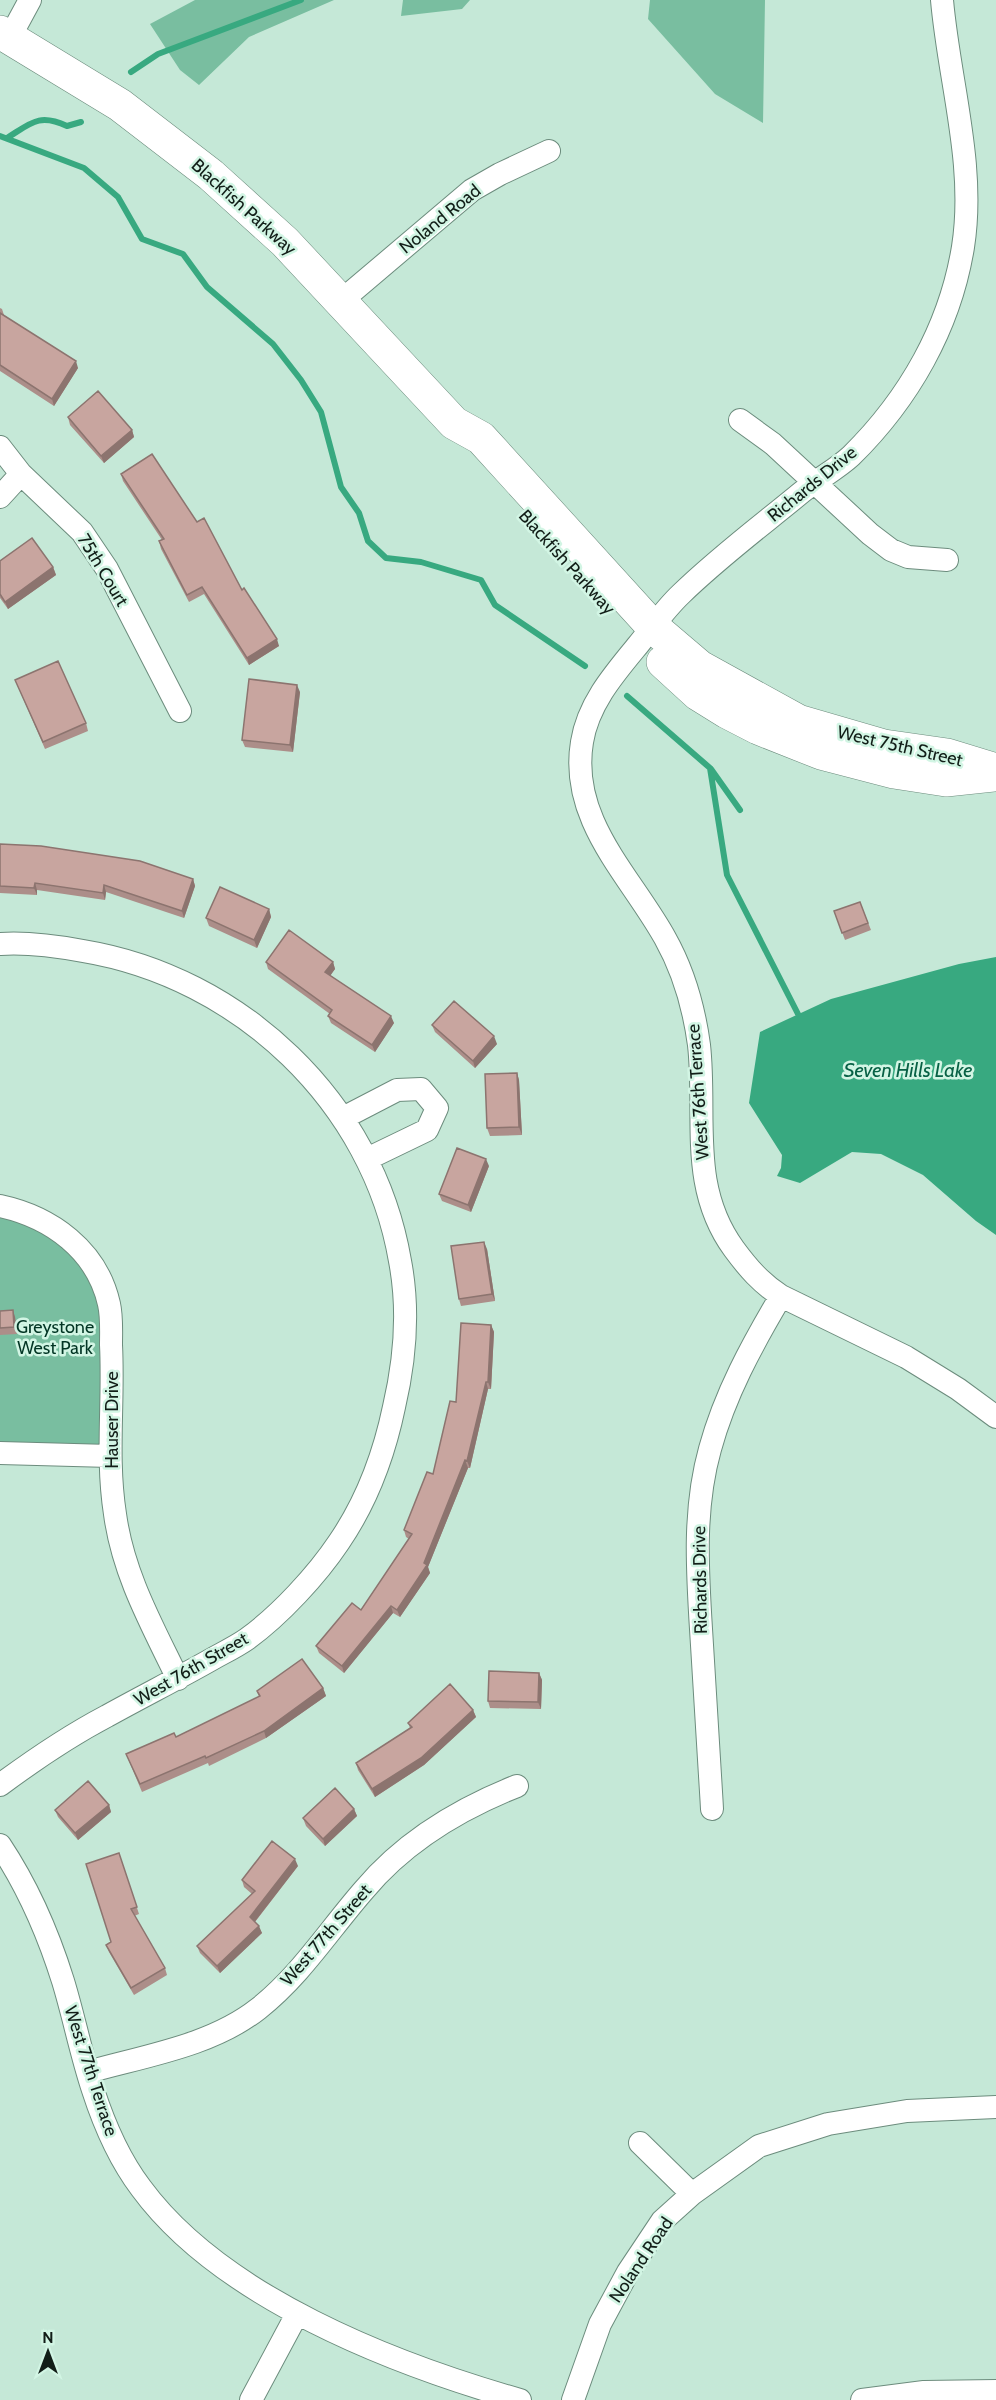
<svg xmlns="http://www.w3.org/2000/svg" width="996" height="2400" font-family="Cabin,sans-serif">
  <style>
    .green { fill: #79bea0 }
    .water { fill: #38a980 }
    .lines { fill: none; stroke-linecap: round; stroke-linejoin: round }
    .stream { stroke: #38a980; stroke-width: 6 }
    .street-casing { stroke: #6c8c7d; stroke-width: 24 }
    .secondary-casing { stroke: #6c8c7d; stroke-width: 34 }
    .street { stroke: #fff; stroke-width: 22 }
    .secondary { stroke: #fff; stroke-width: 33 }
    .wall { fill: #ac8e89 }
    .shaded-wall { fill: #8c746f }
    .building { fill: #c8a59f; stroke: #8c746f; stroke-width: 1.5 }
    .labels { text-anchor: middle; stroke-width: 5; stroke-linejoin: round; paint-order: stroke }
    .street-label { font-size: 18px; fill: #121e18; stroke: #d2f5e4 }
    .park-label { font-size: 18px; fill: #023524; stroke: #d2f5e4 }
    .water-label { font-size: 20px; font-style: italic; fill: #076145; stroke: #d2f5e4 }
  </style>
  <rect width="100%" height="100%" fill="#c5e8d7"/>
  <!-- green -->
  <path class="green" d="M195,0H334L249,37L199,85L180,70L150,24Z
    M403,0H470L462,9L401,16Z
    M650,0H765L763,123L715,94L648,19Z
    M0,1206L36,1216L103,1287L110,1456L0,1453Z"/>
  <!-- water -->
  <path class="water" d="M996,957V1235L976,1221L923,1175L881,1154L852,1152L800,1183L777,1176L781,1168L782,1155L749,1103L760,1032L831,999L959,964Z"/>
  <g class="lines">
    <!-- stream -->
    <path class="stream" d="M131,72L158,54L301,0
      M0,136L84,168L118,197L142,239L183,254L207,287L273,344L301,380L321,412L341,487L359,513L368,541L386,558L421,562L481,580L495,605L585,666
      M7,138C31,123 39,113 67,126L81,122
      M627,696L710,768L727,875L798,1014
      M711,769L740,810"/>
    <defs>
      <path id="street" d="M942,0C949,81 976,165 963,247C950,327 909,399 851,456C837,469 818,479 802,492C762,525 719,557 681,594C665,609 652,628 638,645C614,674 588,704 582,742C569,820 630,875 665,938C683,970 694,1008 699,1045C707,1117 688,1186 734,1249C748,1268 761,1283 781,1296L906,1357L958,1389L996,1417
        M10,37L30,0
        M341,301L472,190L500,174L549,151
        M740,420L773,444L870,534L891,550L908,557L947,560
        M0,447L21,474L82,532L107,569L180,711
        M0,497L21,474
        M0,944C28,942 56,946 83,951C240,977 373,1102 400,1261C409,1308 405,1360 394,1407C384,1455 367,1501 339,1542C317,1575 280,1615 247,1639C237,1646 225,1652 214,1658C179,1678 143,1696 107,1716C69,1736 35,1759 0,1785
        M343,1118L397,1090L421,1089L437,1108L427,1130L367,1159
        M0,1206C51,1217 97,1250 109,1304C112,1317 111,1332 111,1345C114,1401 106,1457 115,1514C123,1574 152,1625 178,1679
        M0,1453L110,1456
        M712,1809C709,1754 705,1699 702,1645C698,1579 692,1513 710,1449C725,1394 752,1345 781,1296
        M0,1845C28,1887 48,1933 63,1981C74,2017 81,2054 93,2090C104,2124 119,2159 141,2188C221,2297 393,2364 520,2400
        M88,2072C144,2056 211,2046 258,2009C301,1975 329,1930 364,1890C405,1841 459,1809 517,1786
        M640,2143L692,2194
        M251,2400L297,2314
        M573,2400L600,2324L628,2272L662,2221L692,2194L759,2146L828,2124L907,2111L996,2107
        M862,2400L924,2392L996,2391"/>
      <path id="secondary" d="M0,32L120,105L211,175L285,242L454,423L481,438L653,627L700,667L798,721L884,746L947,755L996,770
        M663,662L698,694L727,712L758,728L821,753L894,772L946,780L993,775"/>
    </defs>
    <!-- street casing -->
    <use href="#street" class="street-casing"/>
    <!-- secondary casing -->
    <use href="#secondary" class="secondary-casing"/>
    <!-- street -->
    <use href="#street" class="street"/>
    <!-- secondary -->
    <use href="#secondary" class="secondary"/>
  </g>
  <!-- wall -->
  <path class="wall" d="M0,308L2,309L4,315L78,368L54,406L0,371Z
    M68,417L132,430L134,437L104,463L70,425Z
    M121,474L242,590L279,646L249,665L204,594L189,602L161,549L159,541L162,540L123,481Z
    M0,561L53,567L56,575L8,609L0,598Z
    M15,680L86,723L88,731L45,749Z
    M300,692L293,752L245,747L242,740Z
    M0,844L193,879L195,886L184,918L106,892L105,900L37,890V895L0,893Z
    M860,902L871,930L845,940L834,911Z
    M269,909L271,917L257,948L209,926L206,918Z
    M266,962H333L335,969L330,975L394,1023L375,1052L331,1023L328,1016L330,1014L268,969Z
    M432,1025L497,1044L475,1068L435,1032Z
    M517,1073L519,1080L522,1135L490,1136L487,1128Z
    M489,1166L471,1212L442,1201L439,1194Z
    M487,1249L495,1301L461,1306L459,1299Z
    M0,1311L15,1317L17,1334L0,1335Z
    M491,1325L494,1332L491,1389H488L470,1468H468L428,1567L430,1573L400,1617L393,1613L344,1673L319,1653L316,1646L361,1610L409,1539L406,1537L404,1530L433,1474L456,1402Z
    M539,1673L542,1680L541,1709L490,1708L488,1701Z
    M323,1688L326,1696L266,1738L209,1766L208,1763L142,1792L126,1754L176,1737L259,1697L257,1691Z
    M473,1710L476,1717L424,1765L375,1797L358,1770L356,1763L410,1728L408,1723Z
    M109,1805L111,1812L78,1840L58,1817L55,1810Z
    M354,1809L357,1816L325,1846L306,1826L303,1818Z
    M119,1853L139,1914L134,1916L165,1968L167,1975L134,1995L109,1952L106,1945L111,1942Z
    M298,1866L255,1922L262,1933L220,1973L200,1953L197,1946L252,1894L244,1887L242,1880Z"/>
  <!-- shaded-wall -->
  <path class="shaded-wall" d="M76,361L78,368L54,406L52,399Z
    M132,430L134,437L104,463L101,456Z
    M53,567L56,575L8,609L5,602Z
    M277,639L279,646L249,665L247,658Z
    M297,685L300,692L293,752L290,745Z
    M193,879L195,886L184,918L182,911Z
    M35,883L37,890V895L34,888Z
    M104,885L106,892L105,900L103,893Z
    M269,909L271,917L257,948L254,940Z
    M333,962L335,969L328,979L325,972Z
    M391,1016L394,1023L375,1052L372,1045Z
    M494,1036L497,1044L475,1068L473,1061Z
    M517,1073L519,1080L522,1135L519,1127Z
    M486,1159L489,1166L471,1212L468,1205Z
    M484,1242L487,1249L495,1301L492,1294Z
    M13,1310L15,1317L17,1334L14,1327Z
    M491,1325L494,1332L491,1389L488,1382Z
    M486,1382L488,1389L470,1468L467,1461Z
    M465,1460L468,1468L428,1567L430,1573L400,1617L397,1610L424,1563Z
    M391,1606L393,1613L344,1673L342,1666Z
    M539,1673L542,1680L541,1709L538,1702Z
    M323,1688L326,1696L266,1738L264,1731Z
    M473,1710L476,1717L424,1765L375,1797L372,1789Z
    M109,1805L111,1812L78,1840L75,1833Z
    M354,1809L357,1816L325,1846L323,1839Z
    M295,1859L298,1866L253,1924L250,1917Z
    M259,1926L262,1933L220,1973L217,1966Z"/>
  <!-- building -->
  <path class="building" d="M0,313L76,361L52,399L0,365Z
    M98,391L132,430L101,456L68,417Z
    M152,454L197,522L204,518L242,590L244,588L277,639L247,658L202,587L187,595L159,541L164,539L121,474Z
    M32,538L53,567L5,602L0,594V561Z
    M58,661L86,723L43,742L15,680Z
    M249,679L297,685L290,745L242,740Z
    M0,844L41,846L140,861L193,879L182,911L104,885L103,893L35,883L34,888L0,886Z
    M220,887L269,909L254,940L206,918Z
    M860,902L868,923L842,933L834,911Z
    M289,930L333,962L325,972L391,1016L372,1045L328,1016L332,1010L266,962Z
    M454,1001L494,1036L473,1061L432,1025Z
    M517,1073L519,1127L487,1128L485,1074Z
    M457,1148L486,1159L468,1205L439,1194Z
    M484,1242L492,1294L459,1299L451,1246Z
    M13,1310L14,1327L0,1328V1311Z
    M461,1323L491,1325L488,1382H486L467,1461L465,1460L424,1563L427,1565L397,1610L391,1606L342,1666L316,1646L352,1603L361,1610L412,1534L404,1530L427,1472L433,1474L450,1401L456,1402Z
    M302,1659L323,1688L264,1731L206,1758L205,1756L140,1784L126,1754L174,1733L176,1737L260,1696L257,1691Z
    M489,1671L539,1673L538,1702L488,1701Z
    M450,1684L473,1710L421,1758L372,1789L356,1763L412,1727L408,1723Z
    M88,1781L109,1805L75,1833L55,1810Z
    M335,1788L354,1809L323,1839L303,1818Z
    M272,1841L295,1859L250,1917L259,1926L217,1966L197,1946L255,1891L242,1880Z
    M119,1853L137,1907L131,1909L165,1968L131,1988L106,1945L111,1942L86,1864Z"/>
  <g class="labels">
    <!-- street labels -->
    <g class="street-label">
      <text transform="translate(244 207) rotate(42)" y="6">Blackfish Parkway</text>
      <text transform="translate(440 219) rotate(-39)" y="6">Noland Road</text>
      <text transform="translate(812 484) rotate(-39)" y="6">Richards Drive</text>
      <text transform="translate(567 562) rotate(48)" y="6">Blackfish Parkway</text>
      <text transform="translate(103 570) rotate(59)" y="6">75th Court</text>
      <text transform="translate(900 746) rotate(13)" y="6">West 75th Street</text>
      <text transform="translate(698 1092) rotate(-94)" y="6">West 76th Terrace</text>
      <text transform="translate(112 1420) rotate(-90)" y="6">Hauser Drive</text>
      <text transform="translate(700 1580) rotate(-91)" y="6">Richards Drive</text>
      <text transform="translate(191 1669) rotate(-30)" y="6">West 76th Street</text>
      <text transform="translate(326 1935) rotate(-49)" y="6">West 77th Street</text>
      <text transform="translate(91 2071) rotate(72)" y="6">West 77th Terrace</text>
      <text transform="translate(641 2260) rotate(-56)" y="6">Noland Road</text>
    </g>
    <!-- park labels -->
    <g class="park-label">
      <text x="55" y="1333">Greystone<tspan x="55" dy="21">West Park</tspan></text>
    </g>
    <!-- water labels -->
    <g class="water-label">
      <text x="908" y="1077">Seven Hills Lake</text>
    </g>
  </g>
  <!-- north arrow -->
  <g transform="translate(48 2352)" stroke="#d2f5e4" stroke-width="4.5" paint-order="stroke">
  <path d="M0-4.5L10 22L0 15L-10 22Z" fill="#121e18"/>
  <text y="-9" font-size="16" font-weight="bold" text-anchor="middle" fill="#121e18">N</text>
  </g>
</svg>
